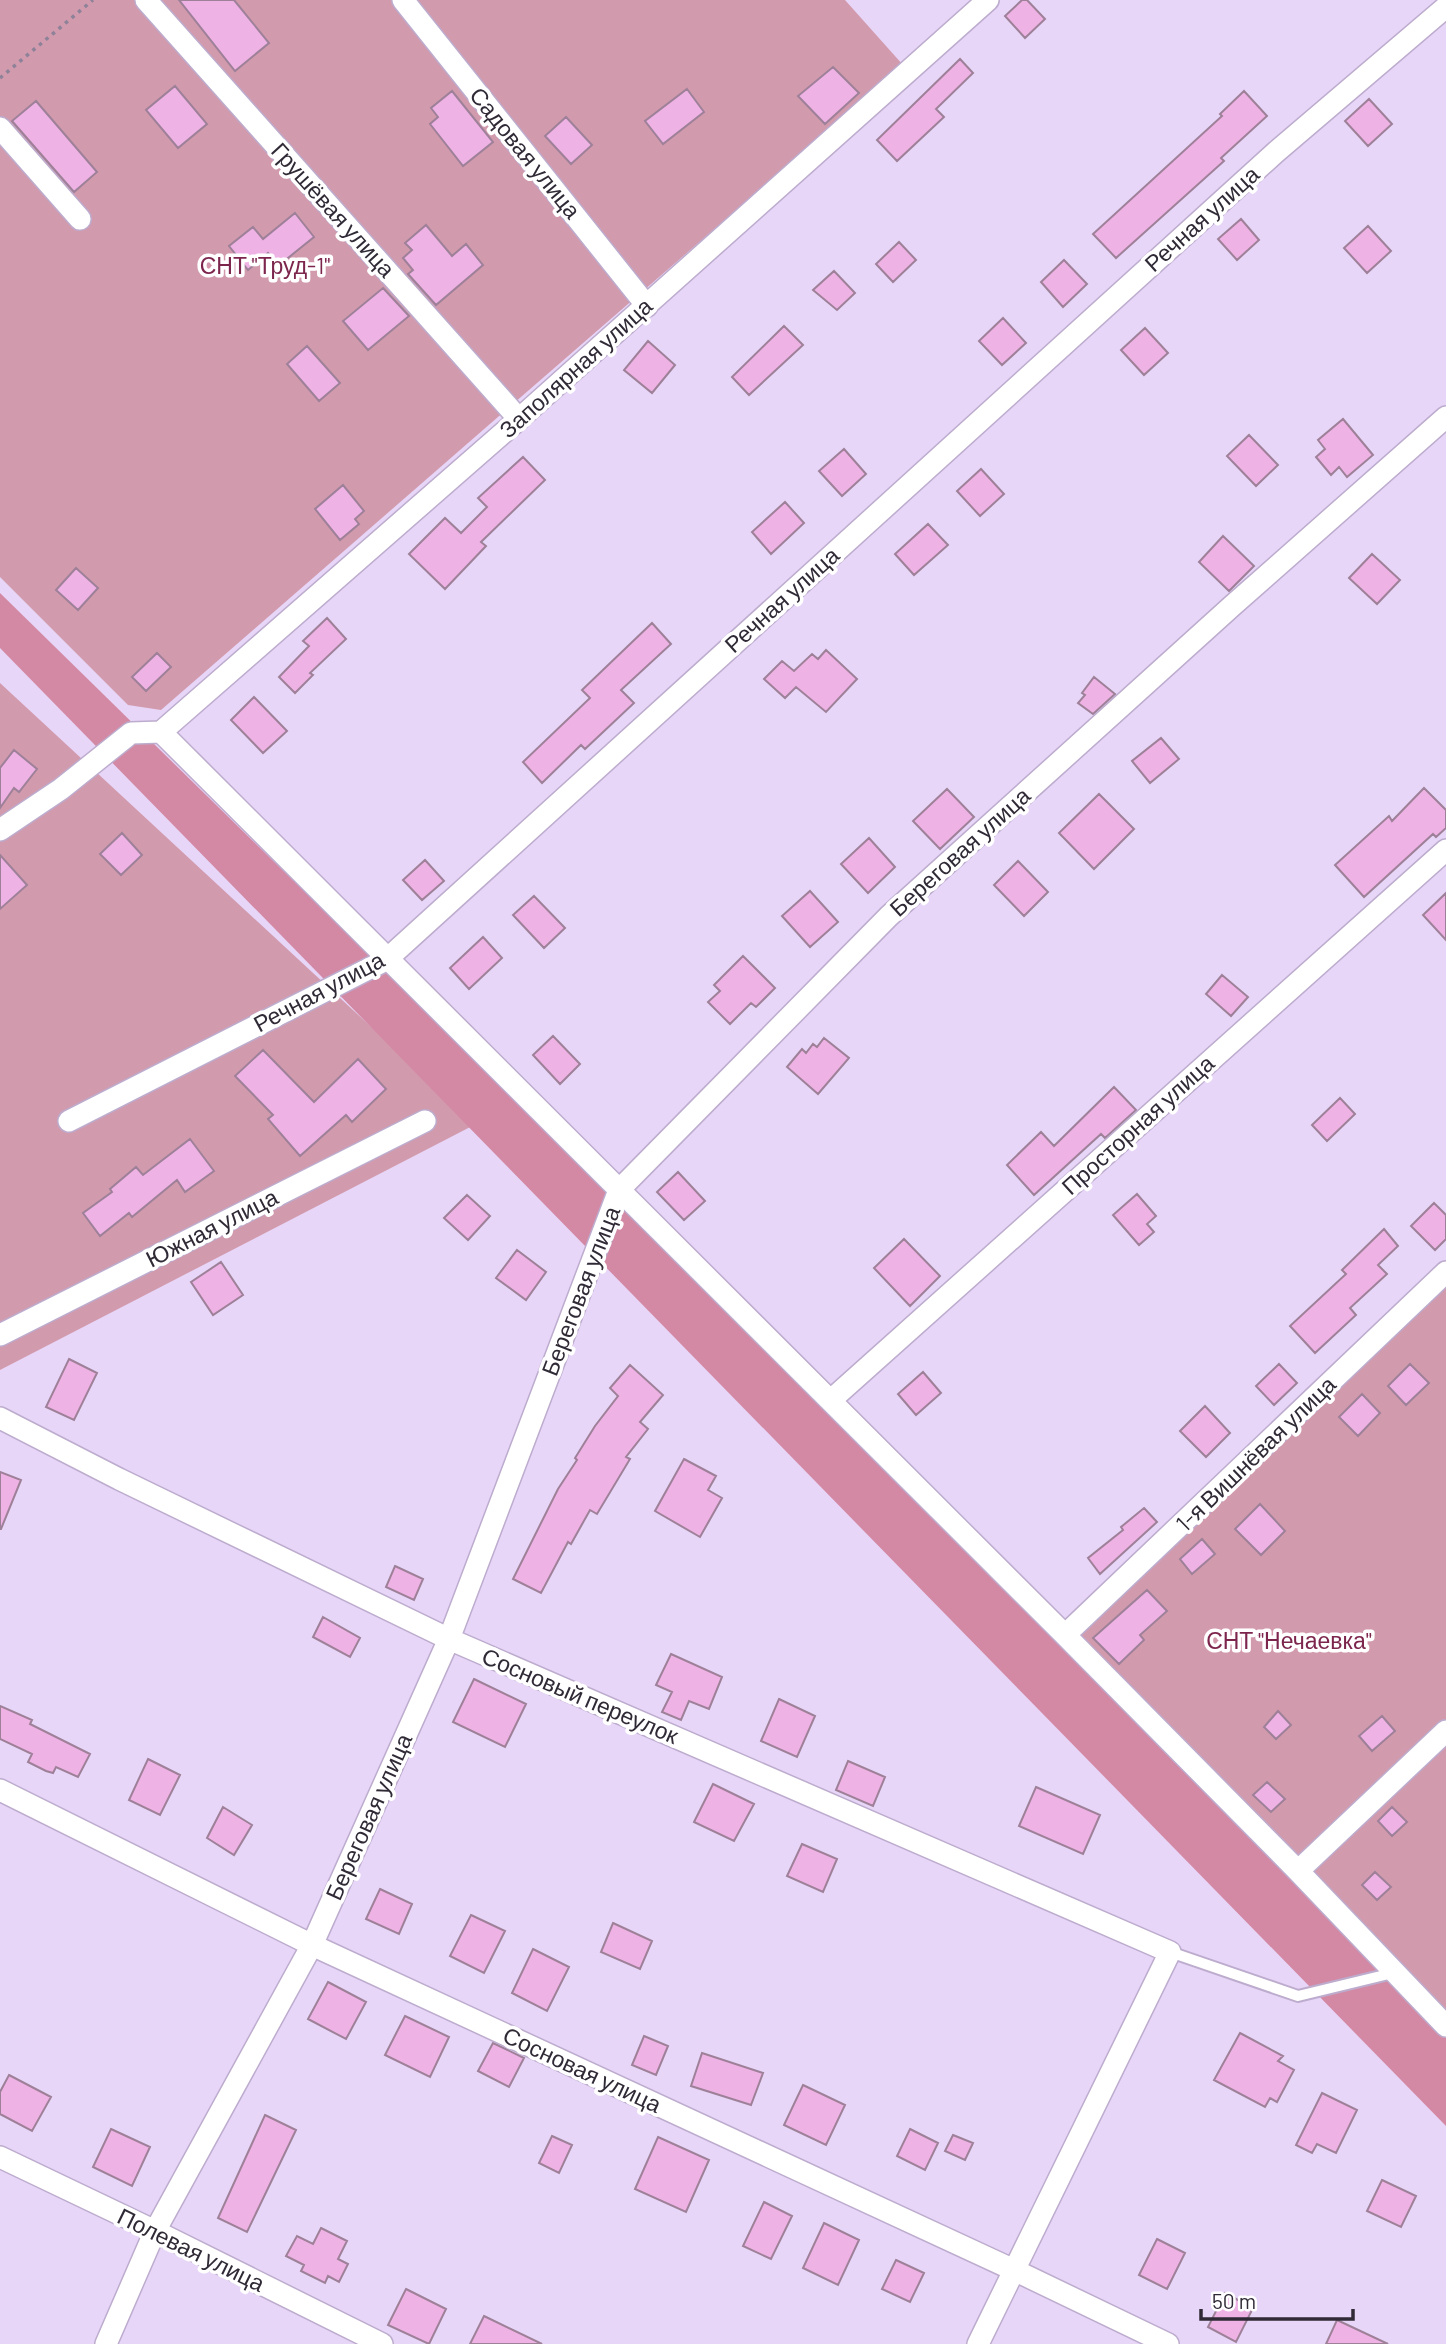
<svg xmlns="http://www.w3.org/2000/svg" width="1446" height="2344" font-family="Barlow,sans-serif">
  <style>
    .green { fill: #d29aad }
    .forest { fill: #d389a4 }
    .building { fill: #efb2e5; stroke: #9e8199; stroke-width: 2 }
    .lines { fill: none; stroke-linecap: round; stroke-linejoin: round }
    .lane-casing { stroke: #bdaccd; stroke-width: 14 }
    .street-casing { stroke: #bdaccd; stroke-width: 24 }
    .path { stroke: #8e8299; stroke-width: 3.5; stroke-dasharray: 3.5 5; stroke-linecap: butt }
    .lane { stroke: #fff; stroke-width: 10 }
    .street { stroke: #fff; stroke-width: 21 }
    .labels { text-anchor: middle; stroke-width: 7; stroke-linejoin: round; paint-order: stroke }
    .street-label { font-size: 23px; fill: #302a36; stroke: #fff }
    .park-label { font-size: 23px; fill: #7c254d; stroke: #fff }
  </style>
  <rect width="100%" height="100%" fill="#e7d6f8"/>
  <!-- green -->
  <path class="green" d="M0,0H845L903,65L161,710L128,705L0,577Z
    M0,683L476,1124L0,1370Z
    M1446,1277V2025L1065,1635Z"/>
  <!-- forest -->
  <path class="forest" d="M0,593L961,1535L1446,2028V2126L0,648Z"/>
  <!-- building -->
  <path class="building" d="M179,0H234L269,43L235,71Z
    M1022,0H1027L1045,19L1025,38L1005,16Z
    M960,59L973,73L936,109L944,117L897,161L877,140Z
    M833,67L859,93L825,124L798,96Z
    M175,86L207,124L178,148L146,110Z
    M687,89L704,112L663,144L645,121Z
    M452,91L493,142L463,166L430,124L438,117L431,108Z
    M1244,91L1267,116L1221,158L1224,161L1116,258L1093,234L1222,116L1220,114Z
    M1369,99L1392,124L1368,146L1345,121Z
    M36,101L97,172L74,192L12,121Z
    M566,117L592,145L571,164L545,136Z
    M295,213L314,237L278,266L268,253L248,270L229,246L253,227L263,239Z
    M1241,219L1259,240L1237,260L1218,239Z
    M426,225L452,256L466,244L483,265L436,305L408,274L413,270L403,258L412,250L405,243Z
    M1368,226L1391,251L1367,273L1344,248Z
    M899,242L916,260L893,282L876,264Z
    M1064,260L1087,284L1063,307L1041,282Z
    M834,271L855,293L837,310L813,290Z
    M383,288L409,316L368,350L343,321Z
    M1003,318L1026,343L1002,365L979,341Z
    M784,326L803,345L749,395L732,377Z
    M1145,328L1168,353L1144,375L1121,350Z
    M648,341L675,365L652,393L624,370Z
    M307,346L340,383L319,401L287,364Z
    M1343,419L1373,455L1347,477L1339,467L1331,475L1316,457L1325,449L1318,440Z
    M1249,435L1278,465L1256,486L1227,456Z
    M844,449L866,474L842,496L819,471Z
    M523,457L545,480L481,542L486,546L445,589L409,554L445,518L461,533L487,507L478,498Z
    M981,469L1004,494L980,516L957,491Z
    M343,485L364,511L355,519L359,524L340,540L315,509Z
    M785,502L804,523L771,554L752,532Z
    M928,524L948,545L914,575L895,554Z
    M1223,536L1254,566L1229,591L1199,562Z
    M1372,554L1400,580L1377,604L1349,578Z
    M76,568L98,588L78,610L56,590Z
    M327,618L346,639L310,673L313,675L295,693L279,677L309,646L303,641Z
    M652,623L671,644L621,690L634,703L585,749L581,745L542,783L523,762L590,698L582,690Z
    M826,650L857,679L826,712L796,687L785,698L764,679L782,661L794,671L812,654L818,659Z
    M157,653L171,667L146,691L132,677Z
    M1094,677L1115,694L1093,714L1078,703L1085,695L1082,693Z
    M254,697L287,731L263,753L231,720Z
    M1161,738L1179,759L1150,783L1132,761Z
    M14,750L37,769L19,792L14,788L0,808V768Z
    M1424,788L1446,810V828L1436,837L1433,834L1364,897L1335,865L1389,816L1392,821Z
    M947,789L974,817L940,849L913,821Z
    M1099,794L1134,829L1094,869L1059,833Z
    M122,833L142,855L121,875L100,854Z
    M869,838L895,867L868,893L841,864Z
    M0,855L27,885L0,909Z
    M425,860L444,881L422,900L403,880Z
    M1018,861L1048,892L1024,916L994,885Z
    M810,891L838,922L810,947L782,916Z
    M1446,893V940L1423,915Z
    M534,896L565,928L544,948L513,915Z
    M483,937L502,958L469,989L450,968Z
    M743,956L775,988L756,1007L751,1003L730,1024L708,1002L720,991L714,985Z
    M1222,975L1248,997L1231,1016L1206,994Z
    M553,1036L580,1064L560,1084L533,1055Z
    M824,1038L849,1058L818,1094L787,1067L802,1049L806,1053L813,1044L817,1047Z
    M263,1050L314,1102L358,1059L386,1089L352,1122L346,1115L300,1156L268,1119L273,1115L235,1076Z
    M1114,1087L1136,1110L1105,1138L1101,1134L1034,1195L1007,1165L1041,1132L1054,1146Z
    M1340,1098L1355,1114L1327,1141L1312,1125Z
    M190,1139L214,1171L185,1192L177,1180L132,1217L129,1213L100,1236L83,1213L112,1192L110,1189L136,1167L143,1175Z
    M678,1172L705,1201L684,1220L657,1192Z
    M1137,1194L1156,1216L1147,1224L1154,1232L1139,1245L1113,1215Z
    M467,1195L490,1216L468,1240L444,1218Z
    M1434,1203L1446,1215V1239L1435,1250L1411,1226Z
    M1384,1229L1398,1246L1378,1265L1387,1274L1350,1308L1356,1315L1315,1353L1290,1326L1346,1274L1342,1270Z
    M904,1239L940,1276L910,1306L874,1268Z
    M517,1250L546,1272L526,1300L496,1278Z
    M221,1262L243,1295L213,1315L191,1282Z
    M69,1359L97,1373L74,1420L46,1407Z
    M1279,1364L1297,1383L1274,1405L1256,1386Z
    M1410,1364L1429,1383L1406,1405L1388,1386Z
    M630,1365L663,1395L640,1422L648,1429L626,1457L630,1459L597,1514L590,1510L571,1544L568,1542L541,1593L513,1579L558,1489L577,1460L575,1458L595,1426L618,1396L610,1388Z
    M923,1372L941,1393L916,1415L898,1394Z
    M1362,1394L1380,1413L1358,1436L1339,1417Z
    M1205,1406L1230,1433L1206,1457L1180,1431Z
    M684,1459L716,1476L708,1490L722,1498L700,1537L655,1511Z
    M0,1472L21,1480L1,1529H0Z
    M1260,1504L1285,1531L1261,1555L1235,1529Z
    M1144,1508L1157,1522L1100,1574L1088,1558L1123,1530L1121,1527Z
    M1202,1539L1215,1554L1192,1574L1180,1559Z
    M395,1566L423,1579L414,1600L386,1587Z
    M1147,1590L1167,1611L1140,1635L1144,1640L1119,1664L1093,1638Z
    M323,1617L360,1638L350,1657L313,1637Z
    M671,1654L722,1677L709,1709L689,1701L681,1720L662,1712L672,1692L656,1685Z
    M474,1679L526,1704L505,1747L453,1722Z
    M779,1699L815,1716L797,1757L761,1741Z
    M0,1706L32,1720L30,1724L90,1754L78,1777L56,1767L53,1773L46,1771L28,1762L32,1754L0,1739Z
    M1278,1711L1291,1725L1276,1739L1264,1727Z
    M1382,1716L1395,1731L1372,1751L1359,1736Z
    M148,1759L180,1775L160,1815L129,1800Z
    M848,1761L885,1777L873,1806L836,1790Z
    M1267,1782L1285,1799L1271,1812L1253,1795Z
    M713,1784L754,1804L734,1841L694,1822Z
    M1036,1787L1100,1815L1083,1854L1019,1826Z
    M223,1807L252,1825L234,1855L207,1838Z
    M1392,1807L1407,1822L1392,1836L1378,1821Z
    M802,1844L837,1859L823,1892L787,1876Z
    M1375,1872L1391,1887L1377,1900L1362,1885Z
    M380,1889L412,1904L399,1934L366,1919Z
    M471,1915L505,1931L484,1973L450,1956Z
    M613,1923L652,1941L640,1969L601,1952Z
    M533,1949L569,1967L547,2011L512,1993Z
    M328,1982L366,2002L346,2039L308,2019Z
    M405,2016L449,2037L430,2077L385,2055Z
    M1240,2033L1283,2056L1278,2061L1294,2070L1277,2102L1270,2098L1265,2107L1214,2080Z
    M644,2036L668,2046L656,2075L632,2065Z
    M493,2043L524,2058L509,2087L478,2071Z
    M702,2053L763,2073L751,2105L691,2086Z
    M9,2075L51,2097L32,2131L0,2114V2092Z
    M803,2085L845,2105L826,2145L784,2125Z
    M1322,2093L1357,2110L1336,2153L1317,2144L1312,2153L1296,2145Z
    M265,2115L296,2130L247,2232L218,2218Z
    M111,2129L150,2147L132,2186L93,2167Z
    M910,2129L938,2143L925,2170L897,2156Z
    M953,2135L973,2143L965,2160L945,2151Z
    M552,2136L572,2145L559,2173L539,2163Z
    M658,2137L709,2160L686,2212L635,2189Z
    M1382,2180L1416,2196L1401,2227L1367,2211Z
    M764,2202L792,2216L771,2259L743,2246Z
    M824,2223L859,2240L838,2285L803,2268Z
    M321,2228L347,2241L338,2259L348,2264L339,2282L328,2276L325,2283L301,2271L304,2265L286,2256L297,2236L313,2244Z
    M1157,2239L1185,2253L1167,2289L1139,2275Z
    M896,2260L924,2273L910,2302L882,2289Z
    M406,2289L446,2309L429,2344L388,2325Z
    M1225,2293L1253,2308L1236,2342L1208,2327Z
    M484,2316L542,2344H470Z
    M1337,2320L1388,2344H1326Z"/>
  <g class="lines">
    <defs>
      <path id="lane" d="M1170,1952L1298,1996L1393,1973"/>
      <path id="street" d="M146,0L519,419
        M403,0L647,306
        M0,128L80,219
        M161,732L1065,1635L1298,1871L1446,2026
        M161,732L519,419L988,0
        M0,830L61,789L131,733L161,732
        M69,1121L386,960L1276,152L1446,7
        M0,1335L425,1121
        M831,1400L1446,850
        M0,1418L119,1479L449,1639L1170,1952L978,2344
        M1065,1635L1446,1272
        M0,1790L312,1945L1014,2270L1168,2344
        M1298,1871L1446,1731
        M0,2157L155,2231L382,2344
        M106,2344L155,2231L312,1945L449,1639L619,1190L889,916L1232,606L1446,417"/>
    </defs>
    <!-- lane casing -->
    <use href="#lane" class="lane-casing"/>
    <!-- street casing -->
    <use href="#street" class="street-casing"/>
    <!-- path -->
    <path class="path" d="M0,78L93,0"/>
    <!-- lane -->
    <use href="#lane" class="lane"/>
    <!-- street -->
    <use href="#street" class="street"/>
  </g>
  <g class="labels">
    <!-- street labels -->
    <g class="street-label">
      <text transform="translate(525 153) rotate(51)" y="8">Садовая улица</text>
      <text transform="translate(333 210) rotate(48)" y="8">Грушёвая улица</text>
      <text transform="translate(1202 219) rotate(-42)" y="8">Речная улица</text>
      <text transform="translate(576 368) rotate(-42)" y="8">Заполярная улица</text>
      <text transform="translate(782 600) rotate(-42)" y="8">Речная улица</text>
      <text transform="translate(960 852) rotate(-42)" y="8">Береговая улица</text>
      <text transform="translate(319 992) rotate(-28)" y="8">Речная улица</text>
      <text transform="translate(1138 1125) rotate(-42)" y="8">Просторная улица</text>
      <text transform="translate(212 1228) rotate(-27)" y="8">Южная улица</text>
      <text transform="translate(581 1291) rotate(-69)" y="8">Береговая улица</text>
      <text transform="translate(1256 1454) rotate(-44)" y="8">1-я Вишнёвая улица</text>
      <text transform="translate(580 1696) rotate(23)" y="8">Сосновый переулок</text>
      <text transform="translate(369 1817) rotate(-66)" y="8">Береговая улица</text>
      <text transform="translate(582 2070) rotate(25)" y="8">Сосновая улица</text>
      <text transform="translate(191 2250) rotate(26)" y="8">Полевая улица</text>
    </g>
    <!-- park labels -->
    <g class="park-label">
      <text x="265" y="274">СНТ "Труд-1"</text>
      <text x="1289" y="1649">СНТ "Нечаевка"</text>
    </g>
  </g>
  <!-- scale -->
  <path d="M1201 2309v10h152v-10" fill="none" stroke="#302a36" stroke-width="3.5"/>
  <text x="1212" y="2309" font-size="21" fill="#302a36" stroke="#ffffff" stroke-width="5" paint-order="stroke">50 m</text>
</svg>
